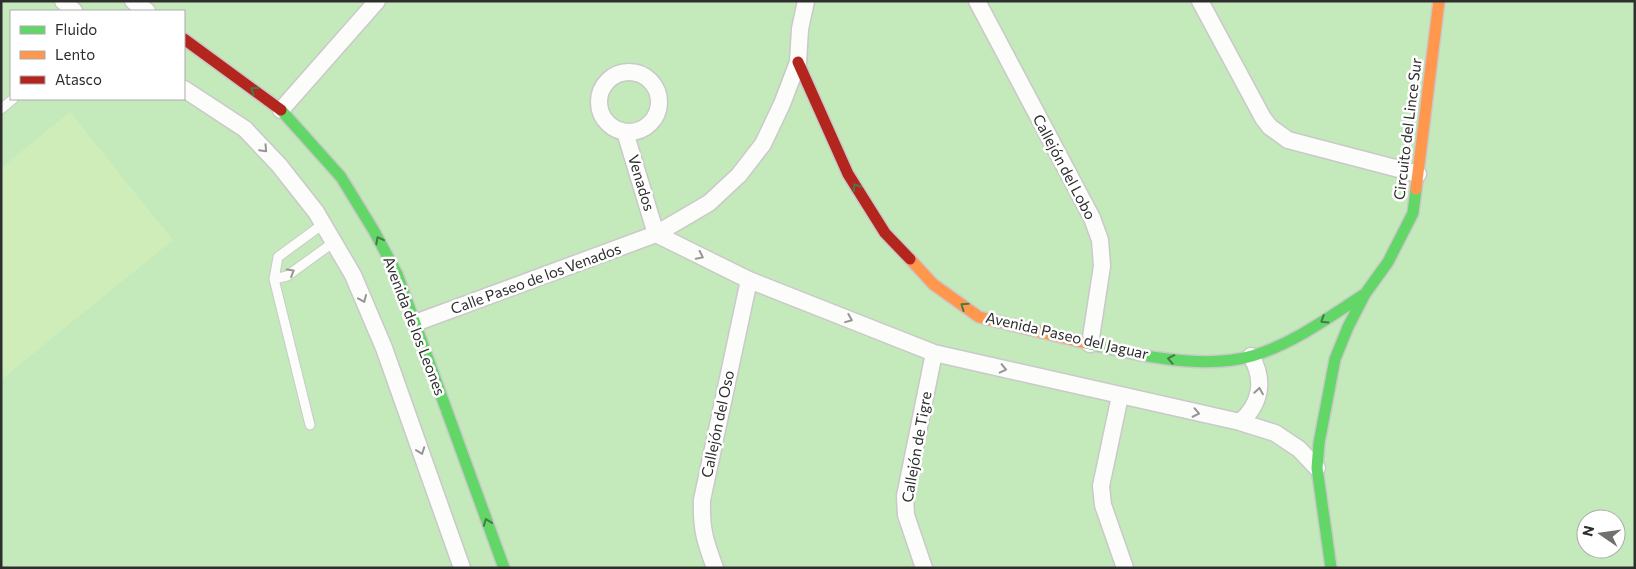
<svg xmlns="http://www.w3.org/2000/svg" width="1636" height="569" font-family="Commissioner,sans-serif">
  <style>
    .green { fill: #c4e9bb; fill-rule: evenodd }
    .pitch { fill: #ceedb9 }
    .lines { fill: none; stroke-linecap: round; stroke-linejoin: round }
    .lane-casing { stroke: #cac9c9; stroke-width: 11 }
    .street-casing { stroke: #cac9c9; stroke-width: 19 }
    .fast-casing { stroke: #cac9c9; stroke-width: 14 }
    .slow-casing { stroke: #cac9c9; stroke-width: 14 }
    .jam-casing { stroke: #cac9c9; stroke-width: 14 }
    .lane { stroke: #fcfcfb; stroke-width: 9 }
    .street { stroke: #fcfcfb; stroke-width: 16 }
    .fast { stroke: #63d668; stroke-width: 11 }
    .slow { stroke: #ff974d; stroke-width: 11 }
    .jam { stroke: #b3261e; stroke-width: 11 }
    .oneway { stroke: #467a48 }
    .oneway2 { stroke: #959594 }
    .labels { text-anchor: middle; stroke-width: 5; stroke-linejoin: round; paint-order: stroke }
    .street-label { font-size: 15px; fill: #2e2e2e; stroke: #fff }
  </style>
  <rect width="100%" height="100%" fill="#eceae4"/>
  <!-- green -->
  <path class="green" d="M1,1H1635V568H1ZM11,11H184V99H11ZM1586,519H1616V549H1586Z"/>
  <!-- pitch -->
  <path class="pitch" d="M70,112L173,240L1,380V168Z"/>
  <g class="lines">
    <defs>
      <path id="lane" d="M1,109L13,99
        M274,279L287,276L334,242
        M310,425L274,279L278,257L323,224"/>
      <path id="street" d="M63,1L74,11
        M133,1L147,11
        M977,1L1092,218L1100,240L1102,266L1090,344
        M1200,1L1263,118L1270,127L1288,140L1418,174
        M599 102a30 30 0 1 1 60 0a30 30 0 1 1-60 0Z
        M184,89L245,129L279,165L316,212L353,275L384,348L462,568
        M281,110L377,1
        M625,132L656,234
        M656,234L749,280L934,353L1240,422L1275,433L1299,449L1317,468
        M415,323L656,234L709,203L739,175L763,144L782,104L798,62L800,29L806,1
        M1120,396L1101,486L1103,505L1125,568
        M1240,422C1261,404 1265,380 1251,356
        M715,568C705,541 701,529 702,500L749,280
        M924,568L906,515L905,496L934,353"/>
      <path id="fast" d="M281,110L341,177L374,231L397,274L504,568
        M1086,343C1135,355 1203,370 1252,356C1293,344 1329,317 1365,294
        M1331,568L1317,468L1319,443L1335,359L1348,327L1365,294L1388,262L1413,213L1416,189"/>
      <path id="slow" d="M1416,189L1439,1
        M910,259L933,284L979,317L1086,343"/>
      <path id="jam" d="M184,39L281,110
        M798,62L848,174L885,233L910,259"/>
    </defs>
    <!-- lane casing -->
    <use href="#lane" class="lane-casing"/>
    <!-- street casing -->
    <use href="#street" class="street-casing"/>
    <!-- fast casing -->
    <use href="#fast" class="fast-casing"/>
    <!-- slow casing -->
    <use href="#slow" class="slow-casing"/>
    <!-- jam casing -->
    <use href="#jam" class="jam-casing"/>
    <!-- lane -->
    <use href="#lane" class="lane"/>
    <!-- street -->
    <use href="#street" class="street"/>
    <!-- fast -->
    <use href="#fast" class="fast"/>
    <!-- slow -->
    <use href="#slow" class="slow"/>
    <!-- jam -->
    <use href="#jam" class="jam"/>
  </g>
  <!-- one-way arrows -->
  <defs><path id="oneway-chevron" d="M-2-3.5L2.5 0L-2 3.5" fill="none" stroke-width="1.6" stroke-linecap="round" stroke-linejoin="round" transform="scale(1.25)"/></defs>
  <g class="oneway">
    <use href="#oneway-chevron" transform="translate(254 90) rotate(-144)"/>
    <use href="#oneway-chevron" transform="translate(856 187) rotate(-122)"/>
    <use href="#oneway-chevron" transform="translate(379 240) rotate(-118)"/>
    <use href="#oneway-chevron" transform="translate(964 306) rotate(-145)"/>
    <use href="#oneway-chevron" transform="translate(1324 320) rotate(148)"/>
    <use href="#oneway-chevron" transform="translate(1171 359) rotate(-169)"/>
    <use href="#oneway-chevron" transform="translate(487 522) rotate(-110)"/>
  </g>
  <g class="oneway2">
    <use href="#oneway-chevron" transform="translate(264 149) rotate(47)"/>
    <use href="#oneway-chevron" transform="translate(700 256) rotate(26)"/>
    <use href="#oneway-chevron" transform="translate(291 272) rotate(-31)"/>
    <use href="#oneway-chevron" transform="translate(363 299) rotate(67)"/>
    <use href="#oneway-chevron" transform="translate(849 319) rotate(22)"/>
    <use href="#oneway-chevron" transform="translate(1003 369) rotate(13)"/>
    <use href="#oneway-chevron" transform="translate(1259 391) rotate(-81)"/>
    <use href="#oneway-chevron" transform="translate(1196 413) rotate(12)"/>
    <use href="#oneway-chevron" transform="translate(421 451) rotate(70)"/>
  </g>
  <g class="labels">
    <!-- street labels -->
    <g class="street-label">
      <text transform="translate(1408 129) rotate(-83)" y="5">Circuito del Lince Sur</text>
      <text transform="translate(1064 167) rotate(62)" y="5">Callejón del Lobo</text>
      <text transform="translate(641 183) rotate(73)" y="5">Venados</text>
      <text transform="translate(536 279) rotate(-20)" y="5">Calle Paseo de los Venados</text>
      <text transform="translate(414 326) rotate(69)" y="5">Avenida de los Leones</text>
      <text transform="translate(1067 336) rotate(13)" y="5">Avenida Paseo del Jaguar</text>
      <text transform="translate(718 424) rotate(-78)" y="5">Callejón del Oso</text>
      <text transform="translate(917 447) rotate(-80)" y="5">Callejón de Tigre</text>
    </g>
  </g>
  <!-- border -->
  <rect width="1636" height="569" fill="none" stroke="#2e2e2e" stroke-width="5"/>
  <!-- legend -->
  <rect x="10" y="10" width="175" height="90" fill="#ffffff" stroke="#ababab"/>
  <rect x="20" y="26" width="25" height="8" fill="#63d668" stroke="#ababab"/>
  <text x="55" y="35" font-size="15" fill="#2e2e2e">Fluido</text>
  <rect x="20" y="51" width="25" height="8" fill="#ff974d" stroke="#ababab"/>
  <text x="55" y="60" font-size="15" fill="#2e2e2e">Lento</text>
  <rect x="20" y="76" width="25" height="8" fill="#b3261e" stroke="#ababab"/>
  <text x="55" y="85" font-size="15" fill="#2e2e2e">Atasco</text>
  <!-- north arrow -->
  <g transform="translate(1601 534) rotate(283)"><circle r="24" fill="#ffffff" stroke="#ababab"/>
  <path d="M0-4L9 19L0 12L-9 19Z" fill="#70706e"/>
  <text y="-8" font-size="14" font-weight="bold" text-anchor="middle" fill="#2e2e2e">N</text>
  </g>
</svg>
